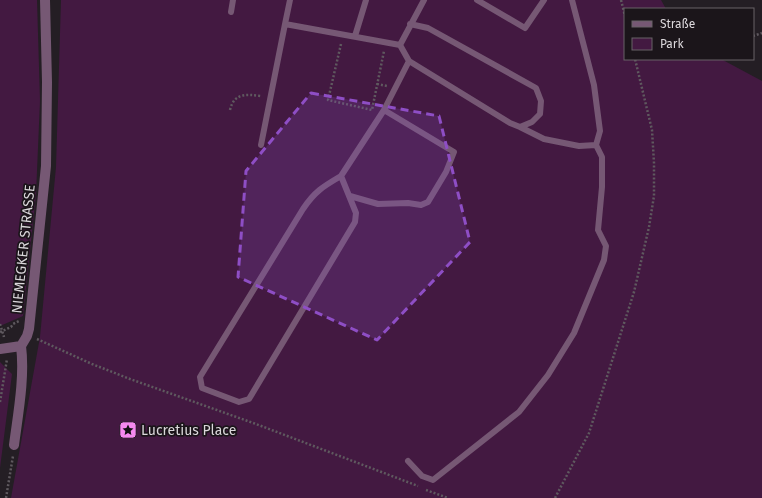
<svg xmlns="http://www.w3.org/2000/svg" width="762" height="498" font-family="'Fira Sans',sans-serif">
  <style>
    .green { fill: #431941 }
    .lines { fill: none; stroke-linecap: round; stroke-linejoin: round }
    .path { stroke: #5f595f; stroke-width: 2.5; stroke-dasharray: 2 2; stroke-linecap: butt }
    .lane { stroke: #765874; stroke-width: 6 }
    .street { stroke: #765874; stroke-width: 10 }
    .marked { fill: #8e4ec5; fill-opacity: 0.2; stroke: #8e4ec5; stroke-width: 3; stroke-dasharray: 8 5; stroke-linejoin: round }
    .labels { text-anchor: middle; stroke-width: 3.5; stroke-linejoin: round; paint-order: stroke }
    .street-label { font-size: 14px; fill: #dbd7db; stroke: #1b151a }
    .poi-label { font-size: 14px; fill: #dbd7db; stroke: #1b151a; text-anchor: start }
  </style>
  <rect width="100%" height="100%" fill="#241e24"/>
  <!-- green -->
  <path class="green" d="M0,0H37L40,101L36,194L23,316L0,326Z
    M61,0H661L666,9H625V59H721L762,81V498H11L40,337L56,167Z
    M0,362L12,374L0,468Z"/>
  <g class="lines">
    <!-- path -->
    <path class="path" d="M621,0L625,16
      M753,36L762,33
      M341,44L328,100L372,110L384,51
      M377,84L387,86
      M230,110C234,93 246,94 261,96
      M0,324L4,337
      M0,332L11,327L13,324L19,321
      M37,339L92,364L130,379L256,424L418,486
      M0,402L7,359
      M426,490L448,498
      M6,498L13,456
      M555,498L589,433L634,292L649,227L654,196V163L652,130L635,59"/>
    <!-- lane -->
    <path class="lane" d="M290,0L285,24L400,45
      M477,0L525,28L544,0
      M231,12L233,0
      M355,36L366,0
      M400,45L409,61L510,123L520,127L532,122L540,114L541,101L536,88L428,28L410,24
      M400,45L424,0
      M520,127L544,139L579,146L596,145
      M261,145L285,24
      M341,176C324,186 315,191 303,209L200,377L202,388L239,402L249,399L355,222L356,213L341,176L384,110L409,61
      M350,196L378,204L408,203L421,205L428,202L446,172L454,152L384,110
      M408,461L422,476L433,480L519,412L548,375L574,333L604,260L606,246L598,230L602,187V157L596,145L600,131L594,85L572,0"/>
    <!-- street -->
    <path class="street" d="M0,349L21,346
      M14,445C18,414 25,377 21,346L27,336L29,329L46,166L47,82L45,0"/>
  </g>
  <!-- marked area -->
  <path class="marked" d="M311,93L439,116L470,242L377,340L238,277L246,171Z"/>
  <!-- icons -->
  <defs>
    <symbol id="sight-square" viewBox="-11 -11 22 22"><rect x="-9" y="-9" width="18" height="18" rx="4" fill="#f589ef" stroke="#1b151a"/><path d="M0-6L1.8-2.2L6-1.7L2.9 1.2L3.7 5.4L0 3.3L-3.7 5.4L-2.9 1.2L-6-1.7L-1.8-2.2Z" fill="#111"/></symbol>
  </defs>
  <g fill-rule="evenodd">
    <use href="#sight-square" x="118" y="420" width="20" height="20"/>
  </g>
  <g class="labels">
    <!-- street labels -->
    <g class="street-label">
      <text transform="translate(23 249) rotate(-84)" y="5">NIEMEGKER STRASSE</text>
    </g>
    <!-- poi labels -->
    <g class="poi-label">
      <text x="141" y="435">Lucretius Place</text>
    </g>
  </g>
  <!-- legend -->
  <rect x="624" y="8" width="130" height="52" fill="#1b151a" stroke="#686367"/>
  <rect x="632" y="21" width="20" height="6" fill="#765874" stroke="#686367"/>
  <text x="660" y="28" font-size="12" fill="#dbd7db">Straße</text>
  <rect x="632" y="38" width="20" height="12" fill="#431941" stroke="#686367"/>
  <text x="660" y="48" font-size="12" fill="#dbd7db">Park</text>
</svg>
